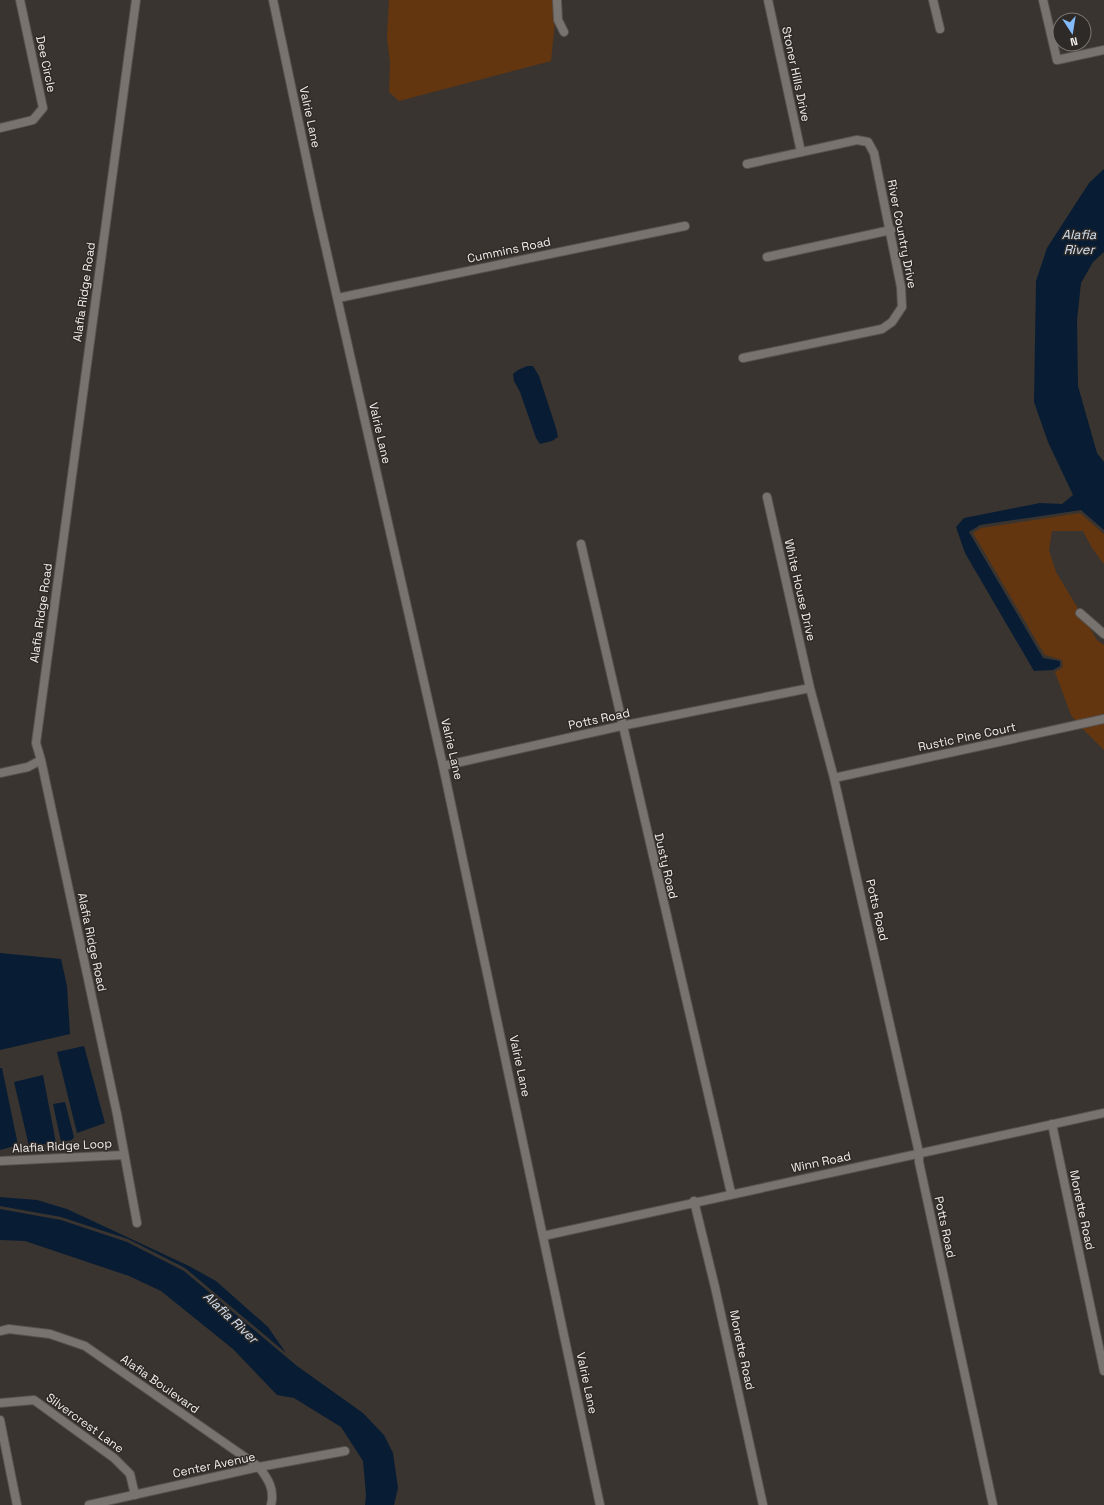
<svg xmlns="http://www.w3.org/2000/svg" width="1104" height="1505" font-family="'Space Grotesk',sans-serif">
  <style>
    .green { fill: #643610 }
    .water { fill: #081d33 }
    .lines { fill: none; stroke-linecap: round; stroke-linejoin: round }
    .minor-casing { stroke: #56524f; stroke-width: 10 }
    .minor { stroke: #797370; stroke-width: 8 }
    .labels { text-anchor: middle; stroke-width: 3; stroke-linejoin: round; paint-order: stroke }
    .street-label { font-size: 12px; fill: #f1edeb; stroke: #2e2a27 }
    .water-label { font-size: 13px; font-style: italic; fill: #d1e1f4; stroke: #2e2a27 }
  </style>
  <rect width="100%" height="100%" fill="#393430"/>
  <!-- green -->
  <path class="green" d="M389,0H554L555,22L551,61L399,101L389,92L390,63L387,37Z
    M1080,513L1104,534V564L1092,548L1083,531H1052L1049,550L1056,572L1097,640L1104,645V750L1081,727L1071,715L1055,672L1063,667L1062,660L1045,655L1043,652L973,533L981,528Z"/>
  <!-- water -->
  <path class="water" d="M1104,169V252L1093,262L1081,283L1077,320L1078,386L1097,453L1104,462V530L1081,510L980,525L969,532L1043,658L1060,661V666L1053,670L1034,671L965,553L956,527L964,518L1040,503L1062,504L1073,495L1048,442L1034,402L1036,281L1047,248L1089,183Z
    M527,366H533L539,376L556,428L558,437L552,441L540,444L536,438L520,392L514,381L513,374L518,370Z
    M0,953L61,959L67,986L70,1034L0,1050Z
    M84,1046L105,1123L77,1133L57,1052Z
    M0,1068H2L18,1145L0,1150Z
    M43,1075L56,1143L29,1146L14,1082Z
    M65,1102L74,1137L72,1140L61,1142L53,1104Z
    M0,1197L37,1200L67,1209L189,1266L216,1281L268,1327L286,1353L185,1268L128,1239L61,1217L0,1206Z
    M0,1209L61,1220L127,1242L184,1271L297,1366L363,1413L384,1435L393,1453L398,1488L394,1505H365L366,1495L363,1461L341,1427L294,1398L277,1395L233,1349L161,1291L129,1276L25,1241L0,1240Z"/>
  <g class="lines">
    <defs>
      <path id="minor" d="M136,0L36,743L41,760L117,1114L137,1223
        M273,0L317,209L443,766L600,1505
        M557,0L558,20L564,32
        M768,0L801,152
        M933,0L940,29
        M1043,0L1057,60L1104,50
        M0,128L33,120L43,108L20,0
        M767,257L891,230
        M338,298L685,226
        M743,358L882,329L892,322L902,307L901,287L874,153L868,142L857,140L747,164
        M767,497L810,688L834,778L919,1153V1162L993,1505
        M581,544L731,1193
        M1080,613L1104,634
        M443,766L621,726L810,688
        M0,773L28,767L41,760
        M834,778L1104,719
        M1052,1124L1104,1371
        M0,1161L124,1155
        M694,1201L715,1287L763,1505
        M543,1236L1104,1113
        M0,1331L9,1329L50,1334L85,1346L259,1467C268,1479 275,1489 271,1505
        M0,1403L34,1400L114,1458L130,1474L135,1495
        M0,1420L17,1505
        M89,1505L259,1467L345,1451"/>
    </defs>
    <!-- minor casing -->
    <use href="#minor" class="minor-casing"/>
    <!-- minor -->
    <use href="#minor" class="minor"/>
  </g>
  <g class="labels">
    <!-- street labels -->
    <g class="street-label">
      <text transform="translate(46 64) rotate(78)" y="4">Dee Circle</text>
      <text transform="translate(796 74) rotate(78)" y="4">Stoner Hills Drive</text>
      <text transform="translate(310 117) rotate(78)" y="4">Valrie Lane</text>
      <text transform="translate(902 234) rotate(79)" y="4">River Country Drive</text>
      <text transform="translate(509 250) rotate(-12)" y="4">Cummins Road</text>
      <text transform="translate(84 292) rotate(-82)" y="4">Alafia Ridge Road</text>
      <text transform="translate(380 433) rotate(77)" y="4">Valrie Lane</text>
      <text transform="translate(800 590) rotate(77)" y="4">White House Drive</text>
      <text transform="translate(41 613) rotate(-82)" y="4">Alafia Ridge Road</text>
      <text transform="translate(599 719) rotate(-12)" y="4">Potts Road</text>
      <text transform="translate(967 737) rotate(-12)" y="4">Rustic Pine Court</text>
      <text transform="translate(452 749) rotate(77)" y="4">Valrie Lane</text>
      <text transform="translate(666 866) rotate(77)" y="4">Dusty Road</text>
      <text transform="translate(877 910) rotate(77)" y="4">Potts Road</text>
      <text transform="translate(92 942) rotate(78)" y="4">Alafia Ridge Road</text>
      <text transform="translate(520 1066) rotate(78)" y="4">Valrie Lane</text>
      <text transform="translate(62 1146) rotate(-3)" y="4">Alafia Ridge Loop</text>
      <text transform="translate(821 1162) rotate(-12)" y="4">Winn Road</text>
      <text transform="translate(1082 1210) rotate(78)" y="4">Monette Road</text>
      <text transform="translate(945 1227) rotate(78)" y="4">Potts Road</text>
      <text transform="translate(742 1350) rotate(78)" y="4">Monette Road</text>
      <text transform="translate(587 1383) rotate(78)" y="4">Valrie Lane</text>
      <text transform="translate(160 1384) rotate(35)" y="4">Alafia Boulevard</text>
      <text transform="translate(85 1423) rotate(36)" y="4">Silvercrest Lane</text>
      <text transform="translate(214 1465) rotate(-12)" y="4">Center Avenue</text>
    </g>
    <!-- water labels -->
    <g class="water-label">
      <text x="1079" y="239">Alafia<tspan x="1079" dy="15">River</tspan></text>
      <text transform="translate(231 1317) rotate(43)" y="5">Alafia River</text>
    </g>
  </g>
  <!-- north arrow -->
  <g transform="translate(1072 32) rotate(168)"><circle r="19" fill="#2e2a27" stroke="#7c7875"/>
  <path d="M0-3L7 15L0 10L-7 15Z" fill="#84bcfb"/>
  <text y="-6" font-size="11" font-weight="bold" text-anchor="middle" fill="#f1edeb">N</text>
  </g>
</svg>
